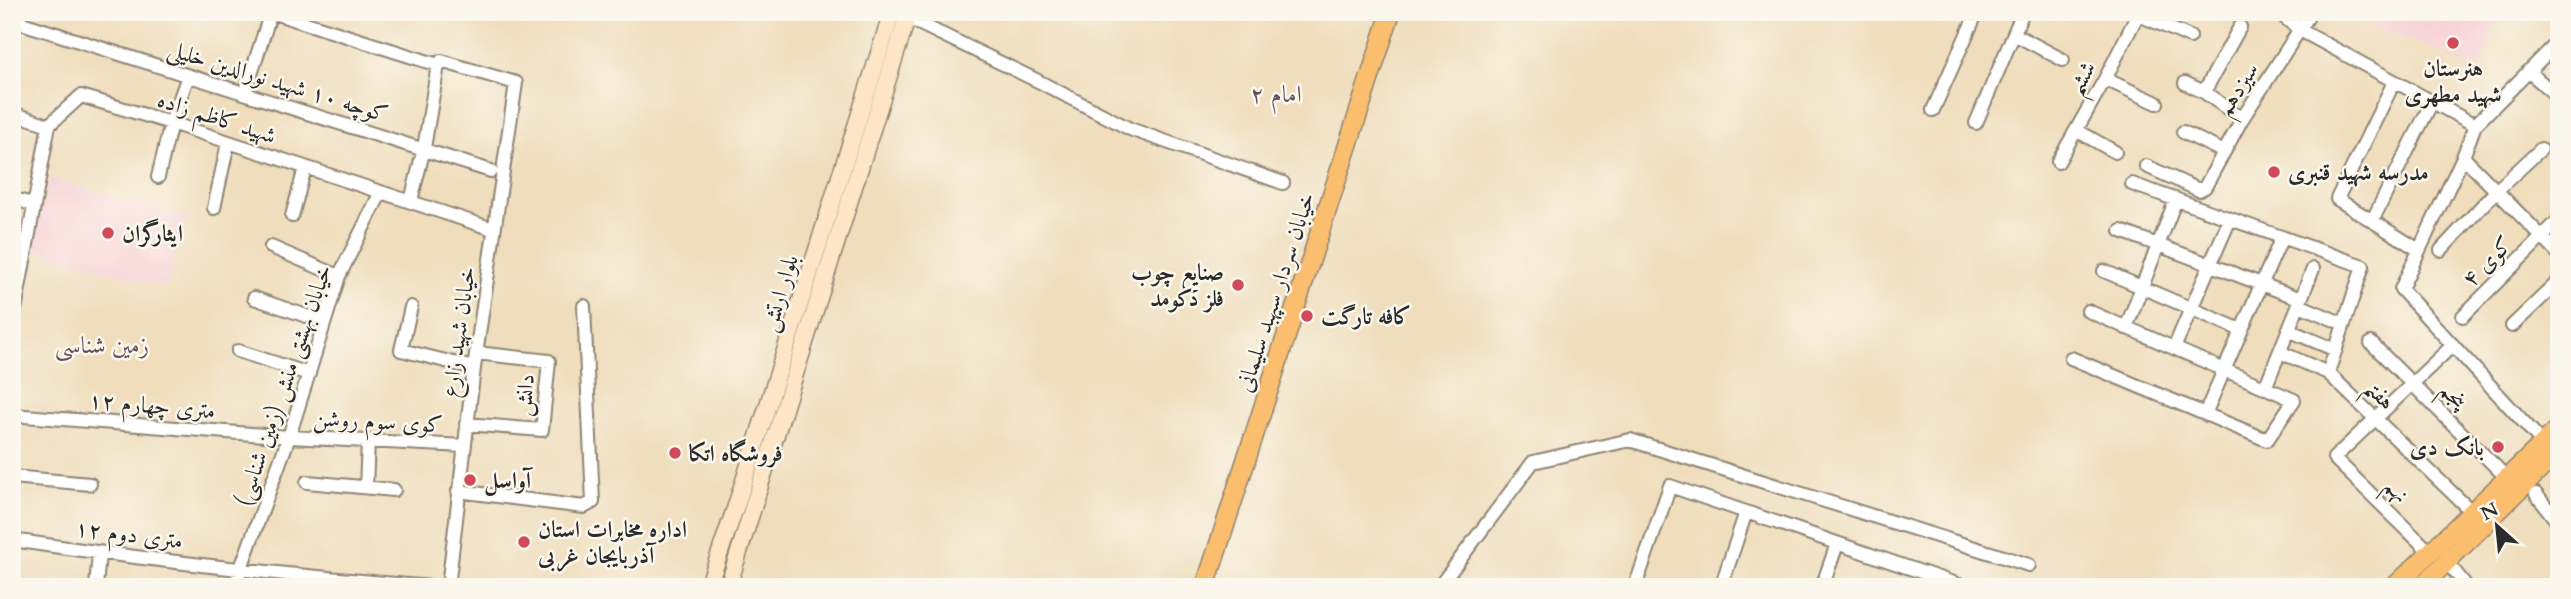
<svg xmlns="http://www.w3.org/2000/svg" width="2571" height="599" font-family="Cardo,Amiri,serif">
  <style>
    .built { fill: #f7cfd5 }
    .lines { fill: none; stroke-linecap: round; stroke-linejoin: round }
    .street-casing { stroke: #8d8473; stroke-width: 16 }
    .secondary-casing { stroke: #8d8473; stroke-width: 19 }
    .primary-casing { stroke: #8d8473; stroke-width: 21 }
    .street { stroke: #fff; stroke-width: 12 }
    .secondary { stroke: #fde5c5; stroke-width: 16 }
    .primary { stroke: #fabe6e; stroke-width: 18 }
    .poi-dot { fill: #d1495b; stroke: #fbf7ec; stroke-width: 2.5 }
    .labels { text-anchor: middle; stroke-width: 5; stroke-linejoin: round; paint-order: stroke }
    .poi-label { font-size: 23px; font-weight: bold; fill: #2b2b2b; stroke: #fbf7ec; text-anchor: start }
    .street-label { font-size: 23px; fill: #2b2b2b; stroke: #fbf7ec }
    .neighbourhood-label { font-size: 24px; fill: #664f5d; stroke: #fbf7ec }
  </style>
  <rect width="100%" height="100%" fill="#fbf7ec"/>
  <filter id="ink" filterUnits="userSpaceOnUse"><feTurbulence type="fractalNoise" baseFrequency=".0143" numOctaves="2"/><feDisplacementMap in="SourceGraphic" scale="14" xChannelSelector="R" yChannelSelector="G"/><feConvolveMatrix kernelMatrix="1 2 1 2 8 2 1 2 1" color-interpolation-filters="sRGB"/></filter>
  <filter id="wash" filterUnits="userSpaceOnUse"><feTurbulence type="fractalNoise" baseFrequency=".00686" numOctaves="4" result="noise"/><feDisplacementMap in="SourceGraphic" scale="28" xChannelSelector="R" yChannelSelector="G"/><feGaussianBlur stdDeviation="1.57" result="paint"/><feColorMatrix in="noise" values="0 0 0 0 0 0 0 0 0 0 0 0 0 0 0 0 0 1.4 0 .05"/><feComposite in="paint" operator="in"/></filter>
  <g filter="url(#wash)">
    <rect width="100%" height="100%" fill="#efddbb"/>
    <!-- built -->
    <path class="built" d="M2338,12H2478L2496,19L2480,68Z
      M50,178L187,218L166,288L29,248Z"/>
  </g>
  <g filter="url(#ink)">
    <g class="lines">
      <defs>
        <path id="street" d="M271,12L438,65L441,61L516,83L474,368L448,587
          M2132,12L2190,37
          M2278,12L2300,30L2475,125
          M908,18L1038,81L1130,129L1283,183
          M12,20L491,171
          M2014,34L2063,60
          M2528,71L2559,98
          M2105,79L2157,103
          M2394,82L2337,199L2419,250
          M2185,83L2204,92L2242,119
          M2204,92L2240,27
          M245,93L271,12
          M1933,110L1977,12
          M12,113L49,125
          M1976,123L2023,12
          M49,125L81,96L171,123L493,229
          M2076,130L2115,152
          M2183,132L2224,152
          M2463,157L2559,254
          M2058,162L2105,79L2139,12
          M2146,166L2199,190L2205,187L2242,119L2311,12
          M158,177L171,123L188,76
          M2132,184L2363,266L2328,373
          M12,198L34,205
          M411,201L424,148L438,65
          M214,208L228,143
          M292,216L305,168
          M2372,221L2432,102
          M2121,231L2301,299
          M271,247L339,276
          M2441,250L2496,191L2541,149
          M2104,271L2241,330
          M254,298L324,322
          M2299,305L2344,324
          M411,307L401,350L474,368
          M2463,316L2559,220
          M12,326L49,125
          M2512,326L2559,281
          M2126,328L2176,199
          M2288,330L2336,350
          M2371,343L2507,478
          M2174,348L2230,219
          M238,351L309,374
          M2280,352L2328,373L2472,512
          M2071,358L2267,440L2294,400L2088,311
          M2265,388L2313,269
          M2205,414L2282,237
          M12,415L289,437L464,446
          M466,424L542,430L549,361L476,353
          M2543,443L2401,289L2463,157L2475,125L2559,41
          M12,477L90,484
          M307,482L394,490
          M366,487L368,442
          M458,491L584,507L593,502L584,306
          M2536,494L2559,524
          M12,540C151,561 292,576 432,587
          M2430,552L2334,458L2453,345
          M2447,562L2467,587
          M96,587L99,553
          M234,587L289,437L339,276L381,192
          M1439,587L1533,462L1630,440L2029,565
          M1635,587L1670,486L1965,587
          M1721,587L1746,512
          M1822,587L1837,544"/>
        <path id="secondary" d="M708,587L737,503L892,12
          M728,587L909,12"/>
        <path id="primary" d="M1205,587L1391,12
          M2394,587L2559,428
          M2421,587L2559,451"/>
      </defs>
      <!-- street casing -->
      <use href="#street" class="street-casing"/>
      <!-- secondary casing -->
      <use href="#secondary" class="secondary-casing"/>
      <!-- primary casing -->
      <use href="#primary" class="primary-casing"/>
      <!-- street -->
      <use href="#street" class="street"/>
      <!-- secondary -->
      <use href="#secondary" class="secondary"/>
      <!-- primary -->
      <use href="#primary" class="primary"/>
    </g>
  </g>
  <!-- markers -->
  <g class="poi-dot">
    <circle cx="2453" cy="43" r="7"/>
    <circle cx="2274" cy="172" r="7"/>
    <circle cx="108" cy="233" r="7"/>
    <circle cx="1238" cy="285" r="7"/>
    <circle cx="1307" cy="316" r="7"/>
    <circle cx="2498" cy="447" r="7"/>
    <circle cx="675" cy="453" r="7"/>
    <circle cx="470" cy="480" r="7"/>
    <circle cx="524" cy="542" r="7"/>
  </g>
  <g class="labels">
    <!-- poi labels -->
    <g class="poi-label">
      <text x="2453" y="76" text-anchor="middle">هنرستان<tspan x="2453" dy="26">شهید مطهری</tspan></text>
      <text x="2288" y="180">مدرسه شهید قنبری</text>
      <text x="122" y="241">ایثارگران</text>
      <text x="1224" y="280" text-anchor="end">صنایع چوب<tspan x="1224" dy="26">فلز دکومد</tspan></text>
      <text x="1321" y="324">کافه تارگت</text>
      <text x="2484" y="455" text-anchor="end">بانک دی</text>
      <text x="689" y="461">فروشگاه اتکا</text>
      <text x="484" y="488">آواسل</text>
      <text x="538" y="537">اداره مخابرات استان<tspan x="538" dy="26">آذربایجان غربی</tspan></text>
    </g>
    <!-- street labels -->
    <g class="street-label">
      <text transform="translate(2081 78) rotate(-61)" y="8">ششم</text>
      <text transform="translate(278 81) rotate(17)" y="8">کوچه ۱۰ شهید نورالدین خلیلی</text>
      <text transform="translate(2237 89) rotate(-58)" y="8">سیزدهم</text>
      <text transform="translate(217 117) rotate(18)" y="8">شهید کاظم زاده</text>
      <text transform="translate(2487 261) rotate(-45)" y="8">کوی ۴</text>
      <text transform="translate(1275 292) rotate(-72)" y="8">خیابان سردار سپهبد سلیمانی</text>
      <text transform="translate(779 293) rotate(-73)" y="8">بلوار ارتش</text>
      <text transform="translate(458 332) rotate(-82)" y="8">خیابان شهید زارع</text>
      <text transform="translate(283 385) rotate(-71)" y="8">خیابان بهشتی منش (زمین شناسی)</text>
      <text transform="translate(2380 394) rotate(44)" y="8">هفتم</text>
      <text transform="translate(524 395) rotate(-84)" y="8">دانش</text>
      <text transform="translate(2454 395) rotate(45)" y="8">پنجم</text>
      <text transform="translate(152 405) rotate(5)" y="8">۱۲ متری چهارم</text>
      <text transform="translate(378 421) rotate(3)" y="8">کوی سوم روشن</text>
      <text transform="translate(2397 490) rotate(44)" y="8">نهم</text>
      <text transform="translate(129 534) rotate(7)" y="8">۱۲ متری دوم</text>
    </g>
    <!-- neighbourhood labels -->
    <g class="neighbourhood-label">
      <text x="1276" y="102">امام ۲</text>
      <text x="102" y="353">زمین شناسی</text>
    </g>
  </g>
  <!-- margin -->
  <rect width="2571" height="599" fill="none" stroke="#fbf7ec" stroke-width="42"/>
  <!-- north arrow -->
  <g transform="translate(2497 526) rotate(333)" stroke="#fbf7ec" stroke-width="5" paint-order="stroke">
  <path d="M0-5L12 26L0 18L-12 26Z" fill="#2b2b2b"/>
  <text y="-10" font-size="19" font-weight="bold" text-anchor="middle" fill="#2b2b2b">N</text>
  </g>
</svg>
